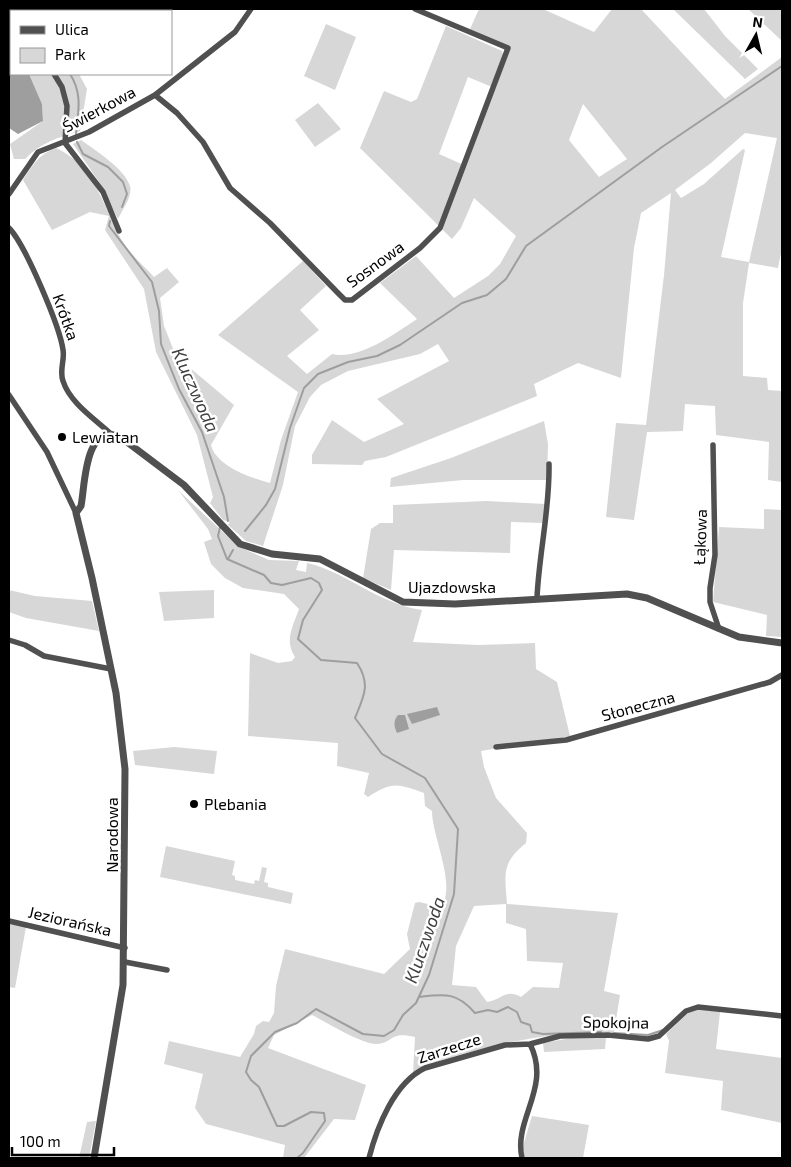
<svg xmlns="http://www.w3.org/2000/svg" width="791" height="1167" font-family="'Exo 2',sans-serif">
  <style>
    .green { fill: #d7d7d7; fill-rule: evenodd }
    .water { fill: #9e9e9e }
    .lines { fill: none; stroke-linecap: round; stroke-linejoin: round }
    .stream { stroke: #9e9e9e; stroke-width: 2 }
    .minor { stroke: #505050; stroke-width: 5.5 }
    .tertiary { stroke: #505050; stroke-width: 7 }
    .poi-dot { fill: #000; stroke: #fff; stroke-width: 2 }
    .labels { text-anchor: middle; stroke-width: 5; stroke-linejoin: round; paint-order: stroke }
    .street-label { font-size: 16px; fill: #000; stroke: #fff }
    .poi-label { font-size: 16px; fill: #000; stroke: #fff; text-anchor: start }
    .water-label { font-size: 18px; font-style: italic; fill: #3f3f3f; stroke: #fff }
  </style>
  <rect width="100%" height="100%" fill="#fff"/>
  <!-- green -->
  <path class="green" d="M9,9H53V11H11V57H9Z
    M479,9H543L594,32L612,9H641L725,99L782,57V248L778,268L749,263L743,303V376L767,378L768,390L782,391V482L768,480L769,442L716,435L715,406L685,404L683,431L647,432L634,520L606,517L616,423L646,425L664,275L671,193L641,213L634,248L621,378L578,363L534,384L537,396L386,457L365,461L362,465L312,464V455L332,420L364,442L404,424L377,399L449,361L438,344L420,354L348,371L321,385L310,397L295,426L283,485L263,546L246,541L228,525L230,522L223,520L210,503L213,497L197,435L156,352L144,289L105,230L109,216L90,212L52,230L23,180C33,165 38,155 56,148C95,166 102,204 121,239C129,253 143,265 154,277L167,268L179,282L160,298L164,326L176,356L234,405L211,445C216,466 251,478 270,483L281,440L298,392L218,335L303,261L326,286L300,310L319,330L287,356L307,374L332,354C360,360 394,334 417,319L380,283L416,256L454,298L488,276L500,264L516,236L474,198L461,228L452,239L360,148L384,91L411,102L417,99L446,26L502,51L503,55L492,87L468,77L439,154L466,166L510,49L470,29ZM583,104L627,159L599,177L569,140ZM745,133L777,138L749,262L721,257L745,150L743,149L704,184L681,198L675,190L711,163Z
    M673,9H704L725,36L758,69L745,79Z
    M748,9H782V41Z
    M326,24L356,37L335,90L304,76Z
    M29,74H79L87,89L80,131C59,137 40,143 25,159H14L10,144L43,121L42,104Z
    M318,103L341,129L315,147L295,120Z
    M81,140C95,150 125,169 130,186C133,196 122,210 118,219L101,185L73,144Z
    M544,421L548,444L547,480H463L390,487L391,478L451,458Z
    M178,490L239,547L269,560L299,561L296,570L306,572L307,563C349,573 376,603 422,610L413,642L478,645L535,643L536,669L557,682L570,736L481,751L484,767L496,798L527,833L526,843C501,863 505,874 507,904L618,913L604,991L620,995L614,1032C562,1031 512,1040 463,1054C445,1059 428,1063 413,1073L415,1037C389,1031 394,1043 377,1044C363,1045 326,1022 312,1015L274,1035L268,1048L366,1085L355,1120L334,1119L304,1158H283L285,1145L206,1124L195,1108L203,1074L164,1064L169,1041L240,1057L254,1034L256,1026L263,1021L269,1022L274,1013L276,986L285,949L384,974L410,949L407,934L415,903L419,902L441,907C457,885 432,837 432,811L425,806L424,793C397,784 393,781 368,797L364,794L369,773L337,766L338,743L248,736L250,653L278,663L292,661L295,657C284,641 293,626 299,609L284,594L243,588L225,578L211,564L204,542L212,539L208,529ZM506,904V923L526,929L527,961L563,963L559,988L533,987L521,997C505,988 501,1001 487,1002L476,987L452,985L456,946L474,906Z
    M486,501L545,504L544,523L511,522L510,553L394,550L391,590L363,578L371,529L380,523H393V505Z
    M764,509L782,510V637L766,636L767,615L713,602L719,527L764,529Z
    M9,590L35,596L92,601L99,631L26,618L9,612Z
    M214,590V618L164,621L159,592Z
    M174,747L217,751L214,774L135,765L133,751Z
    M166,846L235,861L232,875L235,876V880L254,884L255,880L259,881L262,867L267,868L264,882L268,883V887L293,893L291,904L160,877Z
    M9,924L26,927L15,988L9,987Z
    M699,1009L720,1012L716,1049L782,1058V1123L721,1110L723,1081L665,1073L669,1041L666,1034L688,1013Z
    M577,1037H606L605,1049L544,1052L543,1043Z
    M532,1116L589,1125L583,1158H524L523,1146Z
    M96,1121L89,1158H79L87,1122Z"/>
  <!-- water -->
  <path class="water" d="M9,57H11V74H29L42,104L43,121L18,134L9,128Z
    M437,707L440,715L412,724L407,714Z
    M398,715H405L409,729L397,733C394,726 393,721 398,715Z"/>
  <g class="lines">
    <!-- stream -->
    <path class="stream" d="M48,9V11
      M70,74C83,94 78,112 76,135
      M77,142L83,154L108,167L123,182L127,194L122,207
      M110,221L109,226L152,282L159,311L161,344L179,389L202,432L224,497L228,521
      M220,527L218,536L227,559L264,575L271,583L282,585L311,578L319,583L322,590L303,620L298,639L321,660L357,663C371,684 364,696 355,718L382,754L425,778L458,829L454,894L429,975L416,1003L403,1015L394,1030L384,1036L363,1034L316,1009L297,1023L275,1032L251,1056L246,1072L251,1080L259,1087L277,1126H284L311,1112L324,1113L325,1121L303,1153L297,1158
      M245,531L266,505L275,489L290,428L304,388L318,374L348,362L377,356L400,345L462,303L487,295L506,279L526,246L662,147L782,66
      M228,559L233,550
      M419,997C445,994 457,992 475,1013L488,1010L497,1012L508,1007L517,1012L521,1022L530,1025L532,1032L543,1034L601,1032
      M614,1033L648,1035L663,1030"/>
    <!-- minor -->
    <path class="minor" d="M32,9V11
      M54,74L62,87L67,106L65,143L103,192L119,231
      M155,95L177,113L203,142L230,188L270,223L337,292L345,300H352L420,248L440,228L508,48L415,9
      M9,194L38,152L89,132L155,95L235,32L251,9
      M9,228C25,244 60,327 63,350C65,360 59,370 63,381C70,403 95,419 111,434
      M9,395L47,452L76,513
      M713,445L715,555L710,588V602L719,629
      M537,598C539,553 550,509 549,464
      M9,640L25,645L44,656L111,669
      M496,747L566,740L770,682L782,675
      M9,921L125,948
      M125,962L167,970
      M369,1158C377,1127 394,1083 425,1068L505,1045L530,1044L560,1036L608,1035L648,1039L659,1036L686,1011L698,1007L782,1016
      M522,1158C513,1119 552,1088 530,1044"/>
    <!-- tertiary -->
    <path class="tertiary" d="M94,1158L123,985L125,769L116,693L92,578L76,513L81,506C85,487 84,424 119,436L184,485L240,544L272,554L320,559L403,602L455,604L627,594L647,598L739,637L782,643"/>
  </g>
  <!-- markers -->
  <g class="poi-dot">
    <circle cx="62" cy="437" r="5"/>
    <circle cx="194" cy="804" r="5"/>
  </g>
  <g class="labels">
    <!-- street labels -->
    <g class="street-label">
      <text transform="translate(99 109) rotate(-28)" y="6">Świerkowa</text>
      <text transform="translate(375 264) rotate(-36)" y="6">Sosnowa</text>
      <text transform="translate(66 317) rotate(70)" y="6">Krótka</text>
      <text transform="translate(700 537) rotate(-88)" y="6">Łąkowa</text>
      <text x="452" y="593">Ujazdowska</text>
      <text transform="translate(638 706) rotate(-15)" y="6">Słoneczna</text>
      <text transform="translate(112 835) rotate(-90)" y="6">Narodowa</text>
      <text transform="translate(70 921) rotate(13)" y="6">Jeziorańska</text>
      <text transform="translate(616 1022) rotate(1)" y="6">Spokojna</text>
      <text transform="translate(449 1048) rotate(-18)" y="6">Zarzecze</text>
    </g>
    <!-- poi labels -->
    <g class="poi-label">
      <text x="72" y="443">Lewiatan</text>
      <text x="204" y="810">Plebania</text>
    </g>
    <!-- water labels -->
    <g class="water-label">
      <text transform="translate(195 390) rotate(66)" y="6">Kluczwoda</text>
      <text transform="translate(425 940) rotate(-71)" y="6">Kluczwoda</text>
    </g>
  </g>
  <!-- border -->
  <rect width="791" height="1167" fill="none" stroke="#000000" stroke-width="20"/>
  <!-- legend -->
  <rect x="10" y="10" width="162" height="65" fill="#ffffff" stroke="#999999"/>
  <rect x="20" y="26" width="25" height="8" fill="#505050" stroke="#999999"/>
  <text x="55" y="35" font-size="15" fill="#000000">Ulica</text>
  <rect x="20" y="48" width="25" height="15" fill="#d7d7d7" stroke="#999999"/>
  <text x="55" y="60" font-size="15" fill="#000000">Park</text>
  <!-- north arrow -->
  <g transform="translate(756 35) rotate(8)" stroke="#ffffff" stroke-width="4" paint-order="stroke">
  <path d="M0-4L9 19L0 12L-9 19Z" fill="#000000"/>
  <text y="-8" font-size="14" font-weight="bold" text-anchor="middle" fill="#000000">N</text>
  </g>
  <!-- scale -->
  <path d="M12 1147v8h102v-8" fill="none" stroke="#000000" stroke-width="2.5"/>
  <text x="20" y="1147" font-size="15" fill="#000000" stroke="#ffffff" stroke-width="4" paint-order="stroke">100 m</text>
</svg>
